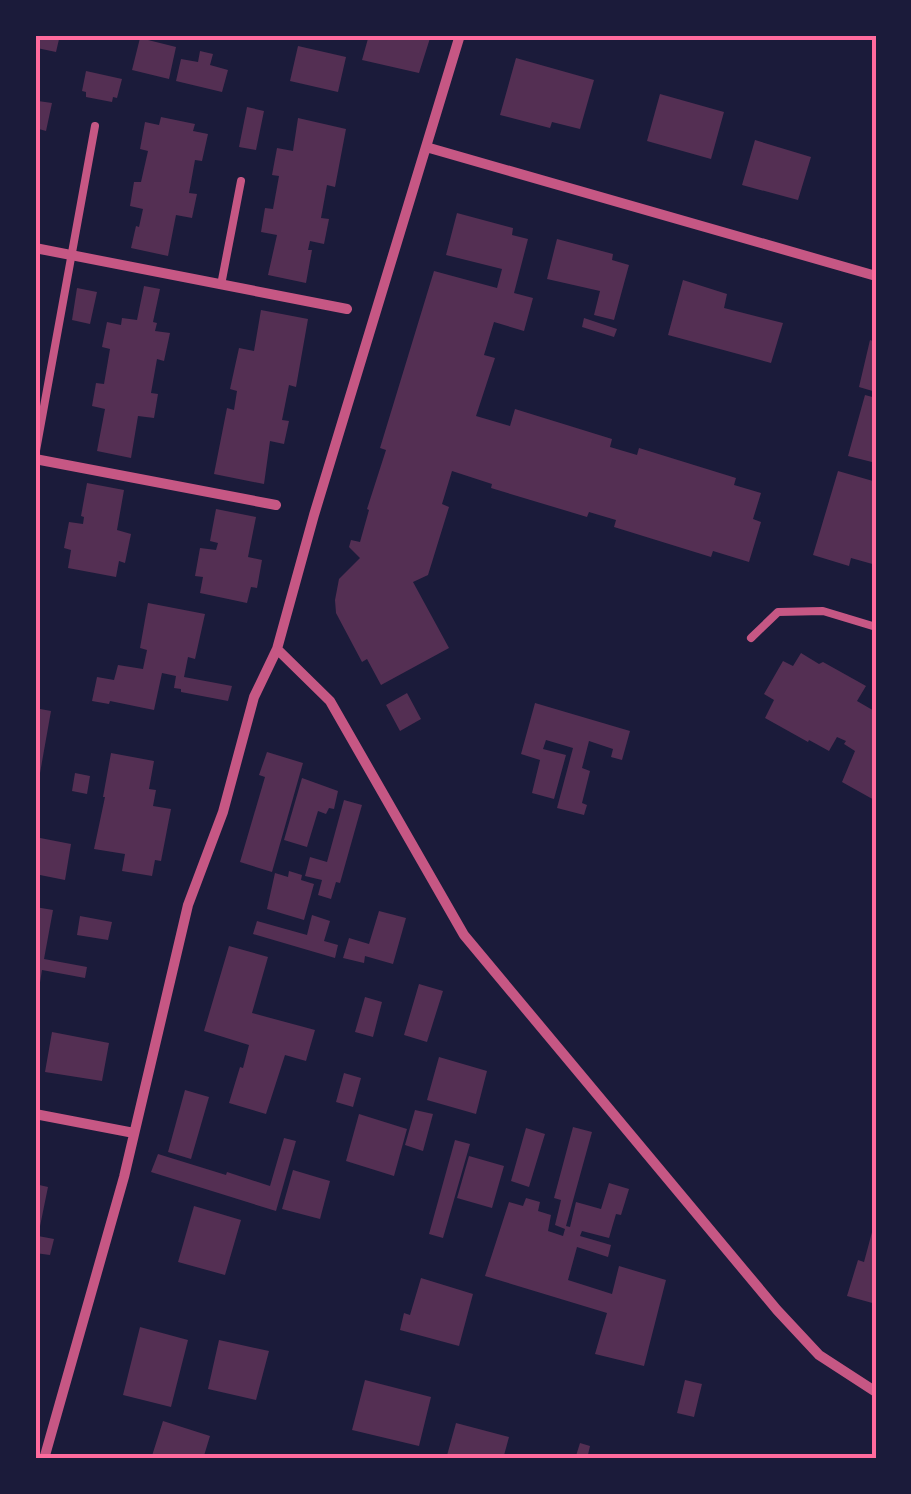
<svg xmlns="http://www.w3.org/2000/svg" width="911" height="1494" font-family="Arial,sans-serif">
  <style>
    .building { fill: #542f53 }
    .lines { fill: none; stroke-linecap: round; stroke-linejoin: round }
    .service { stroke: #c65784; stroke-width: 8 }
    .minor { stroke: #c65784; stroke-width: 10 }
    .neatline { fill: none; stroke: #ff6b9d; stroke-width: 4 }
  </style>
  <rect width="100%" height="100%" fill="#1b1b3a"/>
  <!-- building -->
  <path class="building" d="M40,35H60L56,52L37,48Z
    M369,35H431L419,73L362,60Z
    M140,38L176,47L169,79L132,70Z
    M298,46L346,57L338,92L290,81Z
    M200,51L213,54L210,65L228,70L222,92L176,81L181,59L198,62Z
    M516,58L594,80L580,129L552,122L550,128L500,115Z
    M86,71L122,79L117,98L113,97L112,102L86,97V92L82,91Z
    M35,92L40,93L38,101L52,103L46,131L39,129L37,140L35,139Z
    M660,94L724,112L711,159L647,141Z
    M247,107L264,111L256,150L239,147Z
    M161,117L195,124L193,131L208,134L202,161L195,160L189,193L197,194L192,218L176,215L168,256L131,248L136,226L139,227L143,209L130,206L134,182H141L148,151L140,149L145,122L159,125Z
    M298,118L346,129L335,187L327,185L321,218L329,219L324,244L310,241L308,250H312L306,283L268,275L277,235L261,232L265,208L273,209L279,176L272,175L277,148L293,151Z
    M755,140L811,157L798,200L742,185Z
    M457,213L513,228L512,235L528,239L514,293L533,298L524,331L494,322L484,355L495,358L476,416L510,426L515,409L612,439L610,447L637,455L639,448L736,478L734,485L761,493L753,519L761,522L749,562L713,551L711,557L614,527L616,520L589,512L587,517L491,488L492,484L452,471L442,504L449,507L428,575L413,582L449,648L381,685L367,659L362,662L336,613L335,600L339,579L360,558L349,547L351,540L360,542L369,510L367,509L386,450L380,448L434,271L497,288L502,269L446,255Z
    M557,239L613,254L612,260L629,265L614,320L594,315L600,291L547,279Z
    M683,280L727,294L724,308L783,323L771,363L668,335Z
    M144,286L160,289L153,322L157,323L155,331L170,333L164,361L157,359L151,393L158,394L154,418L138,416L131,458L97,451L105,409L92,406L96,383L104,384L110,349L102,347L107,322L121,325L122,318L137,320Z
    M77,288L97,292L90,324L72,320Z
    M261,310L308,319L296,387L289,385L282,420L289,421L284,444L270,441L264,484L214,474L227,408L234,410L237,391L230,389L239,348L254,351Z
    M584,318L617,329L614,337L582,327Z
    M870,340L876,342V392L859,387Z
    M865,395L876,398V463L848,456Z
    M838,471L873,481L872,486L876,487V565L851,558L849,566L813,555Z
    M87,483L124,490L117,530L131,534L125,563L119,561L116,577L68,568L71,550L64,548L69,522L83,524L84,517L81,516Z
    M216,509L256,517L248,557L262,560L257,588L251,587L247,603L200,593L203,577L195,576L200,548L216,550L218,543L210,541Z
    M148,603L205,614L195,659L188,657L184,677L232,686L228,701L181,692V689L174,688L176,676L162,673L154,710L110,701L109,704L92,701L97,677L114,680L118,665L143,669L147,650L140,648Z
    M801,653L819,664L823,662L866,686L857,701L876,712V801L842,782L855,751L844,744L846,741L837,737L829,751L809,740L808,742L765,718L774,700L764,694L783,661L793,666Z
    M407,693L421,719L400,731L386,705Z
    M535,703L630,731L622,760L611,757L613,749L589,741L582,768L590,771L582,803L587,805L584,815L557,808L573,748L546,740L543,749L566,755L554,799L532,793L540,760L521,754Z
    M35,708L51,711L37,790H35Z
    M267,752L303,763L272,872L240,862L265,777L259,775Z
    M111,753L154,761L149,789L156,790L153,806L171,809L161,861L155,860L152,876L122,871L125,854L94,849L105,797H103Z
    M75,773L90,776L87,794L72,791Z
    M302,778L338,791L334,809L329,808L326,814L318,811L307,847L284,840Z
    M344,800L362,805L340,883L336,882L331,899L318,895L322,880L305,876L310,857L327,862Z
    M35,837L71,844L65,880L35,874Z
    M289,871L302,875L301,880L314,884L304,920L267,909L275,873L288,877Z
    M35,907L53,910L44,959L87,967L85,978L42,970L37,1001L35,1000Z
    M379,911L406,918L393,964L365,956L364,963L343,958L349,938L369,944Z
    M312,915L330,921L324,941L338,945L335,958L253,934L257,921L307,935Z
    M80,916L112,922L108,940L77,935Z
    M229,946L268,957L252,1013L315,1030L306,1061L285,1055L266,1114L229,1103L240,1067L243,1068L249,1045L204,1031Z
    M419,984L443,991L427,1042L404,1035Z
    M365,997L382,1002L373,1037L355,1032Z
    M52,1032L109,1043L102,1081L45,1072Z
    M439,1057L487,1071L476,1114L427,1100Z
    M344,1073L361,1078L353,1107L336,1102Z
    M185,1090L209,1097L191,1159L168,1152Z
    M415,1110L433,1114L423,1151L405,1145Z
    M359,1114L407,1129L394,1176L346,1161Z
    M573,1127L592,1132L566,1226L570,1227L576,1202L601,1209L609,1183L629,1189L621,1215L616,1214L609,1238L582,1231L580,1236L611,1245L608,1257L577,1247L568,1280L612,1294L619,1266L666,1280L644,1366L595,1354L607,1313L485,1276L509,1202L523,1206L526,1198L540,1202L538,1211L551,1215L548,1231L563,1236L565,1229L555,1225L561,1200L554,1198Z
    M526,1128L545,1134L529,1187L511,1181Z
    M284,1138L296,1141L276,1211L151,1172L158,1154L226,1175L227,1172L270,1186Z
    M455,1140L470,1144L443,1238L429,1234Z
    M469,1156L504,1166L492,1208L457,1198Z
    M293,1170L330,1181L320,1219L282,1209Z
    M35,1184L48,1187L38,1236L54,1239L50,1255L35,1253Z
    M194,1206L241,1220L225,1275L178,1262Z
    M875,1221H876V1304L847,1296L858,1260L864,1262Z
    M421,1278L473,1294L459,1346L400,1330L404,1313L410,1315Z
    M140,1327L188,1340L171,1407L123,1395Z
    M219,1340L269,1351L256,1400L208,1389Z
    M365,1380L431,1397L419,1446L352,1430Z
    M685,1380L702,1384L694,1417L677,1413Z
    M163,1421L210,1436L203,1459H151Z
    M456,1423L509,1437L503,1459H446Z
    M580,1443L590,1446L587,1459H575Z"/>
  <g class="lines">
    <!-- service -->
    <path class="service" d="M221,285L241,181
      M35,456L95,126
      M751,638L778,612L823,611L876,627"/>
    <!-- minor -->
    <path class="minor" d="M426,147L876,276
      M35,248L347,309
      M35,459L276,505
      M277,649L330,701L464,935L777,1310L819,1355L876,1392
      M35,1114L134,1133
      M44,1459L124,1177L188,905L223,812L254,697L277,649L314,515L460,35"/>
  </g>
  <!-- border -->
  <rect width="911" height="1494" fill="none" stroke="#1b1b3a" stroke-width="75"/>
  <rect x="38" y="38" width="836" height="1418" class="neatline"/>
</svg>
